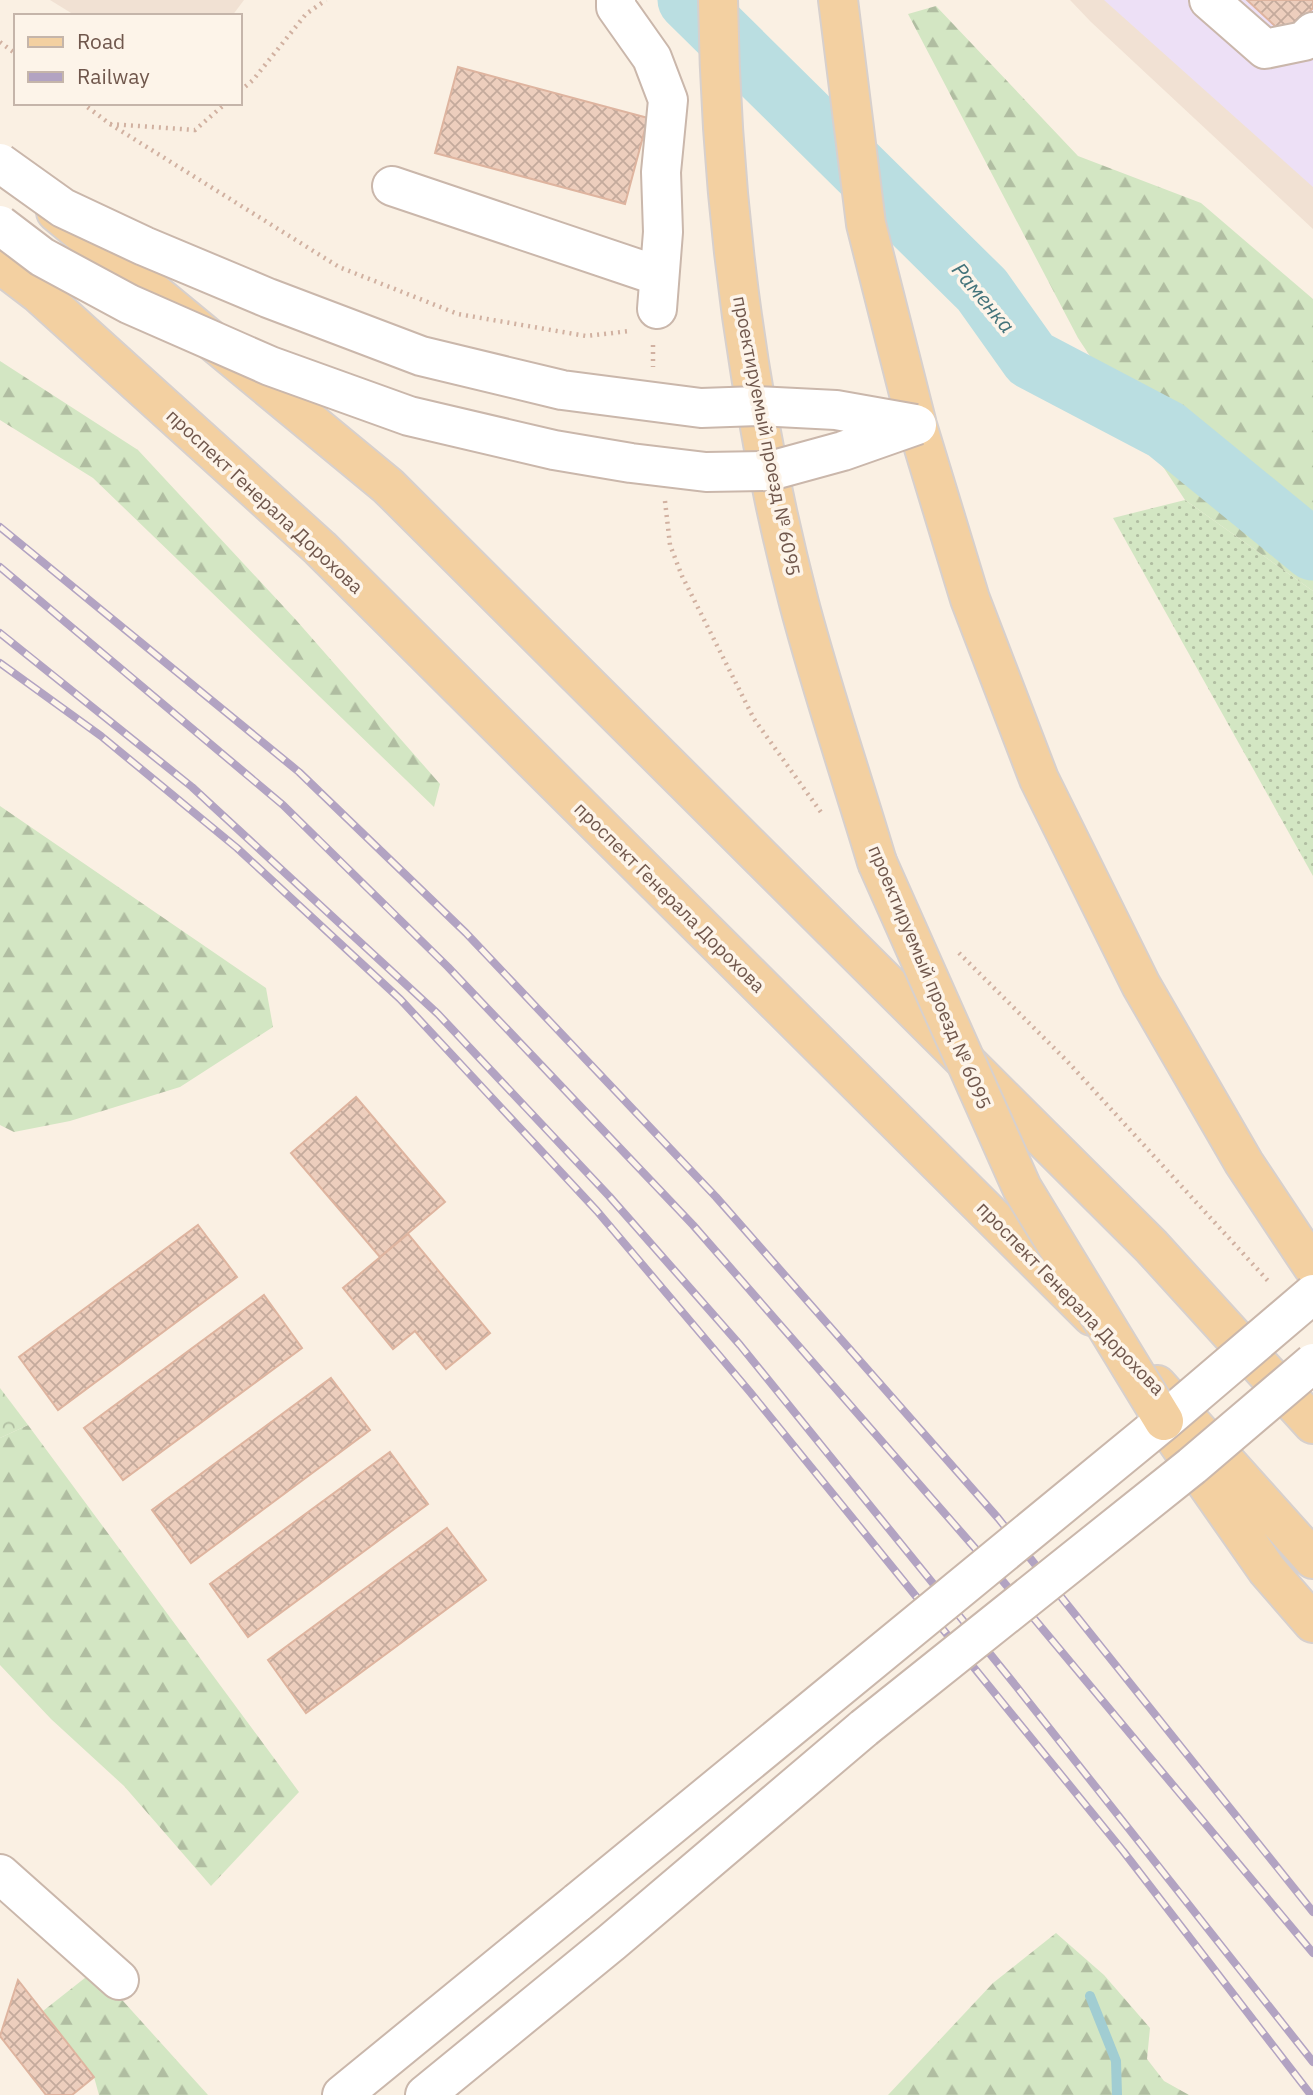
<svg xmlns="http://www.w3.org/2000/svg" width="1313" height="2095" font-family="'IBM Plex Sans',sans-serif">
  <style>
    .residential { fill: #f1e1d3 }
    .education { fill: #ede0f6 }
    .grass { fill: url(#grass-dots) }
    .forest { fill: url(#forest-firs) }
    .park { fill: url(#park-crowns) }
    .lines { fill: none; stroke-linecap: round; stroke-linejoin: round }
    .stream { stroke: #a1cdd2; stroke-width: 10 }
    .river { stroke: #badee1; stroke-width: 61 }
    .building { fill: url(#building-cross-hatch); stroke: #deb49f; stroke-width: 2 }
    .minor-casing { stroke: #cab7ab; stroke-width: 42 }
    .major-casing { stroke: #d7d0cd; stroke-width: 42 }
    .path { stroke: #d1b1a1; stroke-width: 4.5; stroke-dasharray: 2 5; stroke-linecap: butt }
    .minor { stroke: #fff; stroke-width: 38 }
    .major { stroke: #f3d0a1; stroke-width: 38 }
    .rail-casing { stroke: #b2a3c2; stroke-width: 8 }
    .rail { stroke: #fdf4e9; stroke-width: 5; stroke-dasharray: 16; stroke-linecap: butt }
    .minor-bridge-casing { stroke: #cab7ab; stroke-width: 42; stroke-linecap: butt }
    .major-bridge-casing { stroke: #d7d0cd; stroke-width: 42; stroke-linecap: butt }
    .minor-bridge { stroke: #fff; stroke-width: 38 }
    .major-bridge { stroke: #f3d0a1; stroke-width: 38 }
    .labels { text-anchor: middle; stroke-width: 7; stroke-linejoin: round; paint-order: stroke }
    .street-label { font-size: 19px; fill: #70574c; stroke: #fdf4e9 }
    .water-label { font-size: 21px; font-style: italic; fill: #44747b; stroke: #fdf4e9 }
  </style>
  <defs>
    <pattern id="grass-dots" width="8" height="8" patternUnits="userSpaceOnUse" patternTransform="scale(1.75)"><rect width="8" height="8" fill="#d3e6c3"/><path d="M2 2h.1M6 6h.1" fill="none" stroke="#b0bda1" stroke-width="1.8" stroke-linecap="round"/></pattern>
    <pattern id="forest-firs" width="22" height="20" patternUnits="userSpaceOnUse" patternTransform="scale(1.75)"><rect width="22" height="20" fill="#d3e6c3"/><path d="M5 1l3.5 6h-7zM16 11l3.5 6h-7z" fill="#b0bda1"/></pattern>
    <pattern id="park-crowns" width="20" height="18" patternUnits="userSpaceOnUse" patternTransform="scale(1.75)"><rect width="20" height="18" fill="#d3e6c3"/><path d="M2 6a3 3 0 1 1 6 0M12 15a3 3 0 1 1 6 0" fill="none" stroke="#b0bda1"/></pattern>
    <pattern id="building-cross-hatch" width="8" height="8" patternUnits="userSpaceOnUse" patternTransform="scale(1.75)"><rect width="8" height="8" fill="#edcebd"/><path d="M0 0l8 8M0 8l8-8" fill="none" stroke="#c4aa9c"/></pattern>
  </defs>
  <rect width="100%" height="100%" fill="#faf0e3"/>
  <!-- residential -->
  <path class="residential" d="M50,0H244L232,16H76Z
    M1070,0H1313V229L1091,22Z"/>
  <!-- education -->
  <path class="education" d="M1104,0H1313V187Z"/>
  <!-- grass -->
  <path class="grass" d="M1185,500L1313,591V876L1113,518Z"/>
  <!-- forest -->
  <path class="forest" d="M936,6L1078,156L1201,203L1313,299V591L1185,500L1078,338L908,14Z
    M0,361L138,450L296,620L440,784L434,807L93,478L0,420Z
    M0,806L266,988L273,1027L180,1087L70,1121L14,1132L0,1125Z
    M28,1425L299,1792L211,1886L124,1786L51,1719L0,1665V1438Z
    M1056,1933L1104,1975L1150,2028L1147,2059L1164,2081L1189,2095H888L993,1983Z
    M95,1970L208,2095H99L94,2077L43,2011Z"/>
  <!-- park -->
  <path class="park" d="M0,1388L28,1425L0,1438Z"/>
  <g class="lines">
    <!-- stream -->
    <path class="stream" d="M1090,1996L1116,2061L1117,2095"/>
    <!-- river -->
    <path class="river" d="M688,0L982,290L1031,359L1166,430L1313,550"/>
  </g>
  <!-- building -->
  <path class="building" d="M1247,0H1313V8L1287,37Z
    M458,67L648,118L625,204L435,153Z
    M356,1097L445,1202L380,1257L291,1153Z
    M198,1225L237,1277L58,1410L19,1357Z
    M408,1234L490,1333L446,1369L415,1331L393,1349L343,1288Z
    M264,1295L302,1348L123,1480L84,1428Z
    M331,1378L370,1430L191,1563L152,1510Z
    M390,1452L428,1504L248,1637L210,1584Z
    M447,1528L486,1580L306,1713L268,1660Z
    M18,1980L94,2077L72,2095H46L0,2036Z"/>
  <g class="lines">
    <defs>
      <path id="minor" d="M616,0V7L652,58L668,100L661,172L663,232L657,309
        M1209,0L1265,49L1304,41L1313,32
        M392,186L659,276
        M0,1874L119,1980
        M342,2095L578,1902
        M425,2095L612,1942L864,1728"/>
      <path id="major" d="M718,0C721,201 748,407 799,603C822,690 851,775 877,862
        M838,0L866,224L917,425L970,599L1039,779L1141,985L1244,1163L1313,1267
        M56,212L388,486L1151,1246L1313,1424
        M0,264L38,293L320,548L1092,1316
        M1157,1385L1313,1559
        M1174,1437L1267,1570L1313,1623"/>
    </defs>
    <!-- minor casing -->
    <use href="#minor" class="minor-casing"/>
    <!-- major casing -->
    <use href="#major" class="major-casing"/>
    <!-- path -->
    <path class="path" d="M0,42L16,54
      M240,91L253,80L306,14L326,0
      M82,103L110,124L195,130L226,103
      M110,124L339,267L458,314L586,336L630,331
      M653,345V367
      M665,501L670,545L682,576L754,719L823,815
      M959,953L1067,1061L1270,1283"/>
    <!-- minor -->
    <use href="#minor" class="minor"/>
    <!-- major -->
    <use href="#major" class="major"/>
    <defs>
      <path id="rail" d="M0,527L299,772L466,933L716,1197L998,1518L1313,1912
        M0,567L283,805L448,967L693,1225L981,1555L1313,1953
        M0,633L192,787L218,811L438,1014L609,1196L740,1345L1016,1686L1313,2062
        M0,663L101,736L237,848L400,999L597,1211L750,1392L1123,1851L1311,2095"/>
    </defs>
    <!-- rail casing -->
    <use href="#rail" class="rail-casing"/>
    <!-- rail -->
    <use href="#rail" class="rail"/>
    <defs>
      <path id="minor-bridge" d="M0,163L63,208L144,246L268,298L421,356L562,390L701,408L758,406L836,410L915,424
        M0,225L42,257L129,304L270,366L409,416L554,450L631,463L706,472L770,471L843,451L917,425
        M864,1728L1192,1466L1313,1363
        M578,1902L1164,1421L1313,1294"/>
      <path id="major-bridge" d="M877,862L1022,1188L1164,1421"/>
    </defs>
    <!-- minor-bridge casing -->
    <use href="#minor-bridge" class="minor-bridge-casing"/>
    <!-- major-bridge casing -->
    <use href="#major-bridge" class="major-bridge-casing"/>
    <!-- minor-bridge -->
    <use href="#minor-bridge" class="minor-bridge"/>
    <!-- major-bridge -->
    <use href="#major-bridge" class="major-bridge"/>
  </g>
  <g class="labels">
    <!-- street labels -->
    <g class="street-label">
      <text transform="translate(767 436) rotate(79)" y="7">проектируемый проезд № 6095</text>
      <text transform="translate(265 501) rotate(43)" y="7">проспект Генерала Дорохова</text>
      <text transform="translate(670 897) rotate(45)" y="7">проспект Генерала Дорохова</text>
      <text transform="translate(930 977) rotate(67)" y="7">проектируемый проезд № 6095</text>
      <text transform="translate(1071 1298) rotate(46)" y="7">проспект Генерала Дорохова</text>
    </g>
    <!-- water labels -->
    <g class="water-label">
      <text transform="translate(983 298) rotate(50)" y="7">Раменка</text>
    </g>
  </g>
  <!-- legend -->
  <rect x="14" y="14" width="228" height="91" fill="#fdf4e9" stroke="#c5b5aa" stroke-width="2"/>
  <rect x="28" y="37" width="35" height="10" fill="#f3d0a1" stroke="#c5b5aa" stroke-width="2"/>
  <text x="77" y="49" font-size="21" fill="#70574c">Road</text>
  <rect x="28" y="72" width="35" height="10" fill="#b2a3c2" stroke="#c5b5aa" stroke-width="2"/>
  <text x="77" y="84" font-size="21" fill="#70574c">Railway</text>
</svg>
